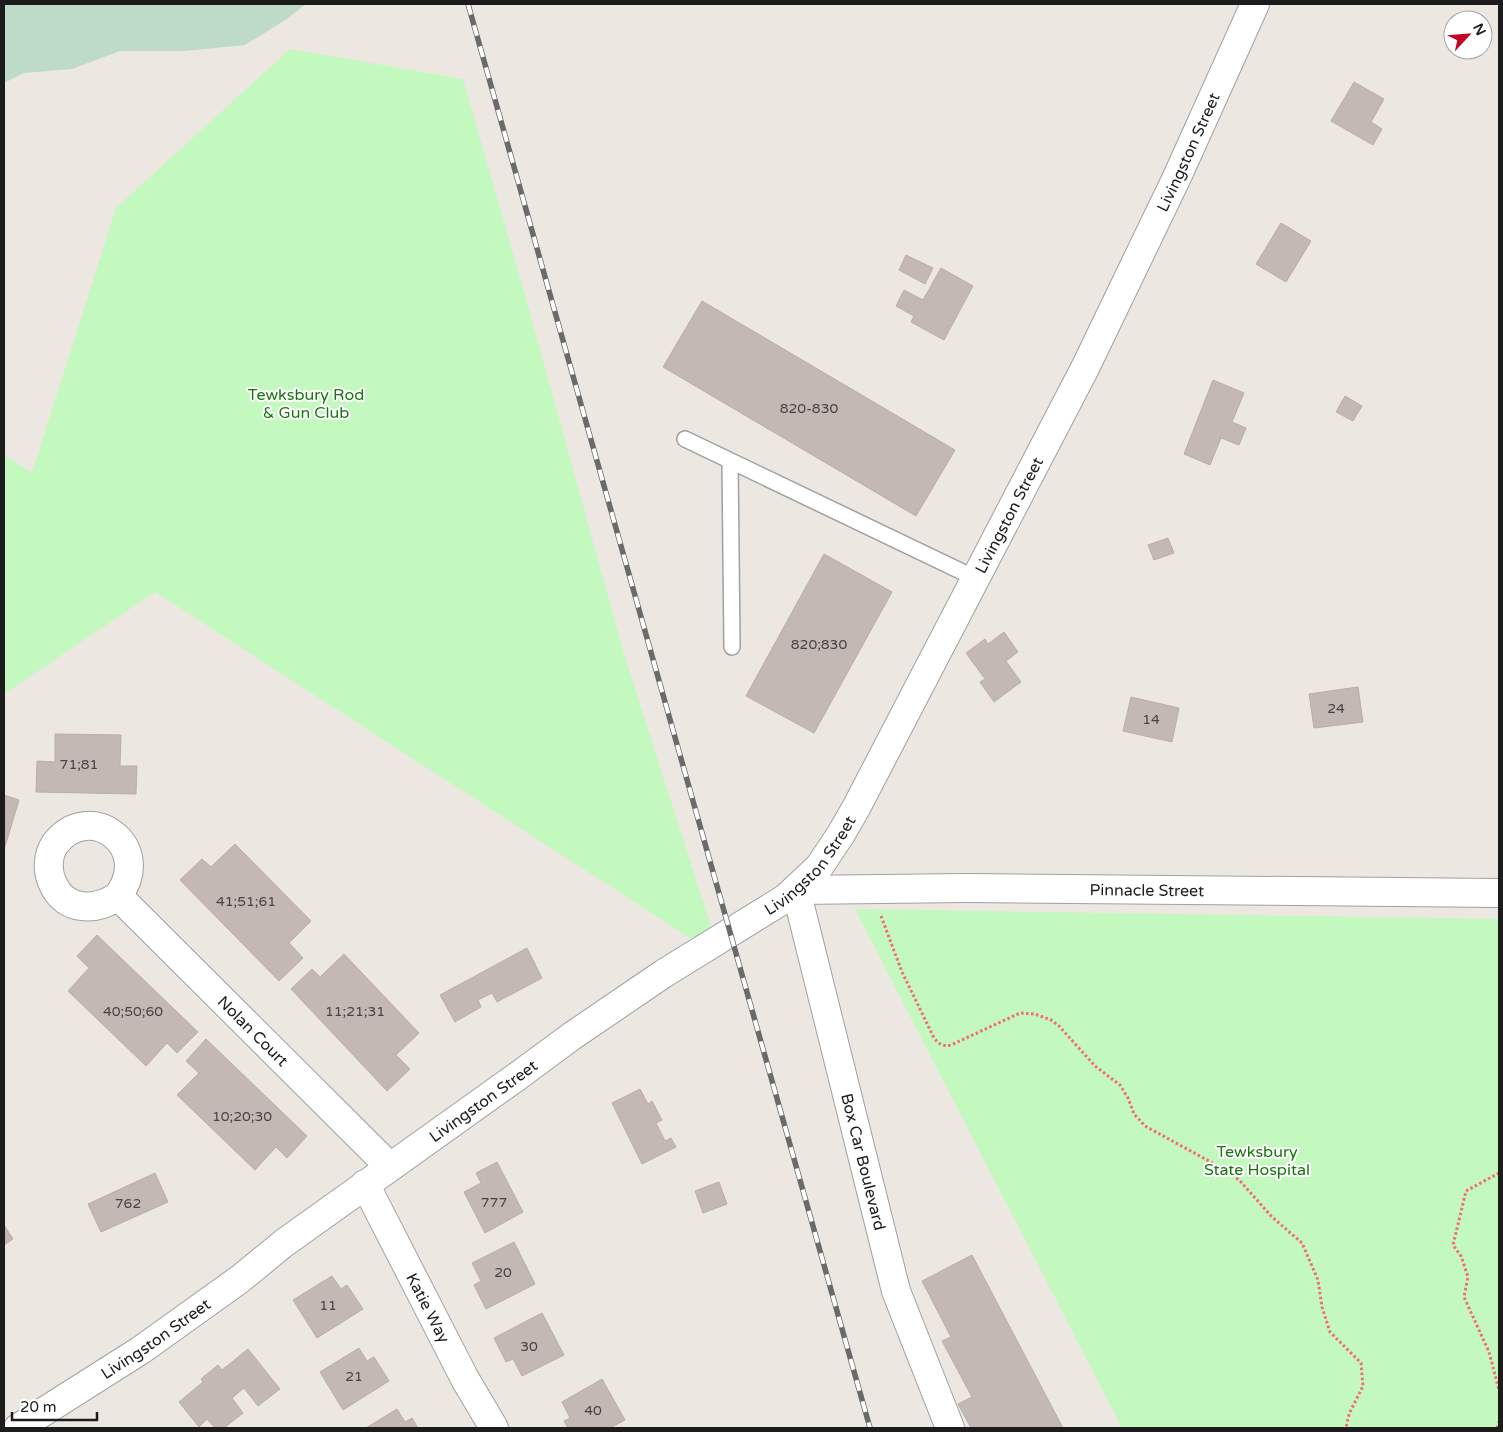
<svg xmlns="http://www.w3.org/2000/svg" width="1503" height="1432" font-family="'Varela Round',sans-serif">
  <style>
    .wetland { fill: #bedbc9 }
    .park { fill: #c3f8be }
    .building { fill: #c4b8b5; stroke: #beaba4 }
    .lines { fill: none; stroke-linecap: round; stroke-linejoin: round }
    .service-casing { stroke: #a0a0a0; stroke-width: 18 }
    .minor-casing { stroke: #a0a0a0; stroke-width: 30 }
    .tertiary-casing { stroke: #a0a0a0; stroke-width: 30 }
    .path { stroke: #f76974; stroke-width: 3; stroke-dasharray: 2.5 2.5; stroke-linecap: butt }
    .service { stroke: #fff; stroke-width: 15 }
    .minor { stroke: #fff; stroke-width: 28 }
    .tertiary { stroke: #fff; stroke-width: 28 }
    .rail-casing { stroke: #6a6a6a; stroke-width: 5.5 }
    .rail { stroke: #fff; stroke-width: 4; stroke-dasharray: 11; stroke-linecap: butt }
    .labels { text-anchor: middle; stroke-width: 4; stroke-linejoin: round; paint-order: stroke }
    .number-label { font-size: 14px; fill: #464342 }
    .street-label { font-size: 16px; fill: #1c1c1c; stroke: #fff }
    .park-label { font-size: 16px; fill: #17760d; stroke: #fff }
  </style>
  <rect width="100%" height="100%" fill="#ede7e1"/>
  <!-- wetland -->
  <path class="wetland" d="M4,4H306L287,19L245,45L185,51H120L72,69L24,73L4,83Z"/>
  <!-- park -->
  <path class="park" d="M290,49L463,79L525,295L624,654L721,958L155,592L4,694V455L32,473L116,208Z
    M855,909L1499,919V1428H1122Z"/>
  <!-- building -->
  <path class="building" d="M1354,82L1384,99L1371,122L1382,129L1373,145L1331,121Z
    M1281,223L1311,241L1286,282L1256,264Z
    M906,255L933,268L925,284L899,270Z
    M941,268L973,286L944,340L911,322L914,316L896,306L904,290L923,300Z
    M702,301L955,450L916,516L663,367Z
    M1213,380L1244,393L1232,422L1246,428L1239,445L1221,438L1210,465L1184,454Z
    M1345,396L1362,406L1353,421L1336,412Z
    M1168,538L1174,553L1154,560L1148,545Z
    M824,554L892,592L814,733L746,696Z
    M1004,632L1018,652L1006,661L1021,682L994,702L980,682L985,679L966,653L985,639L988,644Z
    M1358,687L1363,722L1314,728L1309,694Z
    M1131,697L1179,708L1172,742L1123,731Z
    M55,734L121,735L120,766H137L136,794L36,792L37,761L55,762Z
    M4,795L19,800L4,850Z
    M235,844L311,921L289,943L303,958L279,981L180,880L202,859L211,867Z
    M97,935L198,1032L177,1053L167,1043L146,1066L68,991L89,968L77,956Z
    M527,948L542,978L497,1002L492,993L478,1000L481,1007L455,1022L440,995Z
    M344,954L419,1033L396,1055L410,1069L387,1091L291,989L312,969L320,977Z
    M206,1039L307,1136L287,1158L276,1147L255,1170L177,1095L199,1073L186,1061Z
    M640,1089L648,1104L652,1101L662,1120L656,1123L665,1141L671,1138L676,1147L642,1164L612,1103Z
    M497,1162L523,1212L485,1233L464,1192L481,1183L476,1173Z
    M155,1173L168,1202L101,1232L88,1204Z
    M719,1182L727,1204L703,1213L695,1191Z
    M4,1225L13,1239L4,1245Z
    M514,1242L535,1284L486,1309L474,1285L481,1281L472,1263Z
    M972,1255L1063,1428H971L958,1404L972,1397L942,1341L951,1337L922,1281Z
    M332,1276L341,1289L347,1285L363,1309L317,1338L293,1300Z
    M542,1313L564,1355L522,1376L513,1359L506,1362L494,1338Z
    M359,1348L367,1361L374,1357L389,1381L343,1410L320,1372Z
    M248,1349L280,1389L258,1406L244,1388L232,1398L243,1413L224,1428H215L207,1419L199,1427L179,1402L203,1382L201,1379L218,1365L222,1370Z
    M602,1379L625,1420L610,1428H568L564,1421L570,1418L562,1402Z
    M397,1409L405,1422L412,1418L418,1428H366Z"/>
  <g class="lines">
    <defs>
      <path id="service" d="M685,439L975,578
        M730,461L732,647"/>
      <g id="minor">
        <path id="s1" d="M796,890L896,1291L950,1428"/>
        <path id="s2" d="M118,896C97,911 65,912 53,884C47,872 47,856 55,844C89,799 155,846 118,896L390,1167"/>
        <path id="s3" d="M365,1184L465,1379L494,1428"/>
      </g>
      <g id="tertiary">
        <path id="s4" d="M796,890L965,888L1499,893"/>
        <path id="s5" d="M18,1428L141,1350L240,1279L284,1243L515,1078L572,1036L663,974L786,898L819,867L841,834L856,808L1085,368L1177,177L1255,4"/>
      </g>
    </defs>
    <!-- service casing -->
    <use href="#service" class="service-casing"/>
    <!-- minor casing -->
    <use href="#minor" class="minor-casing"/>
    <!-- tertiary casing -->
    <use href="#tertiary" class="tertiary-casing"/>
    <!-- path -->
    <path class="path" d="M881,916L902,972L934,1038C939,1044 943,1047 951,1045L1020,1013L1035,1014L1051,1020L1059,1026L1095,1066L1120,1085L1128,1098L1134,1114L1145,1126L1229,1172L1240,1181L1271,1216L1302,1243L1318,1280L1322,1307L1330,1332L1361,1363L1363,1386L1349,1414L1346,1428
      M1499,1173L1466,1191L1453,1245L1461,1256L1468,1277L1464,1297L1489,1352L1499,1390
      M1497,1428L1499,1422"/>
    <!-- service -->
    <use href="#service" class="service"/>
    <!-- minor -->
    <use href="#minor" class="minor"/>
    <!-- tertiary -->
    <use href="#tertiary" class="tertiary"/>
    <defs>
      <path id="rail" d="M468,4L870,1428"/>
    </defs>
    <!-- rail casing -->
    <use href="#rail" class="rail-casing"/>
    <!-- rail -->
    <use href="#rail" class="rail"/>
  </g>
  <g class="labels">
    <!-- number labels -->
    <g class="number-label">
      <text x="809" y="413">820-830</text>
      <text x="819" y="649">820;830</text>
      <text x="1336" y="713">24</text>
      <text x="1151" y="724">14</text>
      <text x="79" y="769">71;81</text>
      <text x="246" y="906">41;51;61</text>
      <text x="133" y="1016">40;50;60</text>
      <text x="355" y="1016">11;21;31</text>
      <text x="242" y="1121">10;20;30</text>
      <text x="494" y="1207">777</text>
      <text x="128" y="1208">762</text>
      <text x="503" y="1277">20</text>
      <text x="328" y="1310">11</text>
      <text x="529" y="1351">30</text>
      <text x="354" y="1381">21</text>
      <text x="593" y="1415">40</text>
    </g>
    <!-- street labels -->
    <g class="street-label">
      <text dy="6" stroke="none"><textPath href="#s5" startOffset="1784">Livingston Street</textPath></text>
      <text dy="6" stroke="none"><textPath href="#s5" startOffset="1379">Livingston Street</textPath></text>
      <text dy="6" stroke="none"><textPath href="#s5" startOffset="974">Livingston Street</textPath></text>
      <text dy="6" stroke="none"><textPath href="#s4" startOffset="351">Pinnacle Street</textPath></text>
      <text dy="6" stroke="none"><textPath href="#s2" startOffset="444">Nolan Court</textPath></text>
      <text dy="6" stroke="none"><textPath href="#s5" startOffset="569">Livingston Street</textPath></text>
      <text dy="6" stroke="none"><textPath href="#s1" startOffset="280">Box Car Boulevard</textPath></text>
      <text dy="6" stroke="none"><textPath href="#s3" startOffset="139">Katie Way</textPath></text>
      <text dy="6" stroke="none"><textPath href="#s5" startOffset="164">Livingston Street</textPath></text>
    </g>
    <!-- park labels -->
    <g class="park-label">
      <text x="306" y="400">Tewksbury Rod<tspan x="306" dy="18">&amp; Gun Club</tspan></text>
      <text x="1257" y="1157">Tewksbury<tspan x="1257" dy="18">State Hospital</tspan></text>
    </g>
  </g>
  <!-- border -->
  <rect width="1503" height="1432" fill="none" stroke="#1c1c1c" stroke-width="10"/>
  <!-- north arrow -->
  <g transform="translate(1468 35) rotate(64)"><circle r="24" fill="#ffffff" stroke="#a4a4a4"/>
  <path d="M0-4L9 19L0 12L-9 19Z" fill="#c30427"/>
  <text y="-8" font-size="14" font-weight="bold" text-anchor="middle" fill="#1c1c1c">N</text>
  </g>
  <!-- scale -->
  <path d="M12 1412v8h85v-8" fill="none" stroke="#1c1c1c" stroke-width="2.5"/>
  <text x="20" y="1412" font-size="15" fill="#1c1c1c" stroke="#ffffff" stroke-width="4" paint-order="stroke">20 m</text>
</svg>
